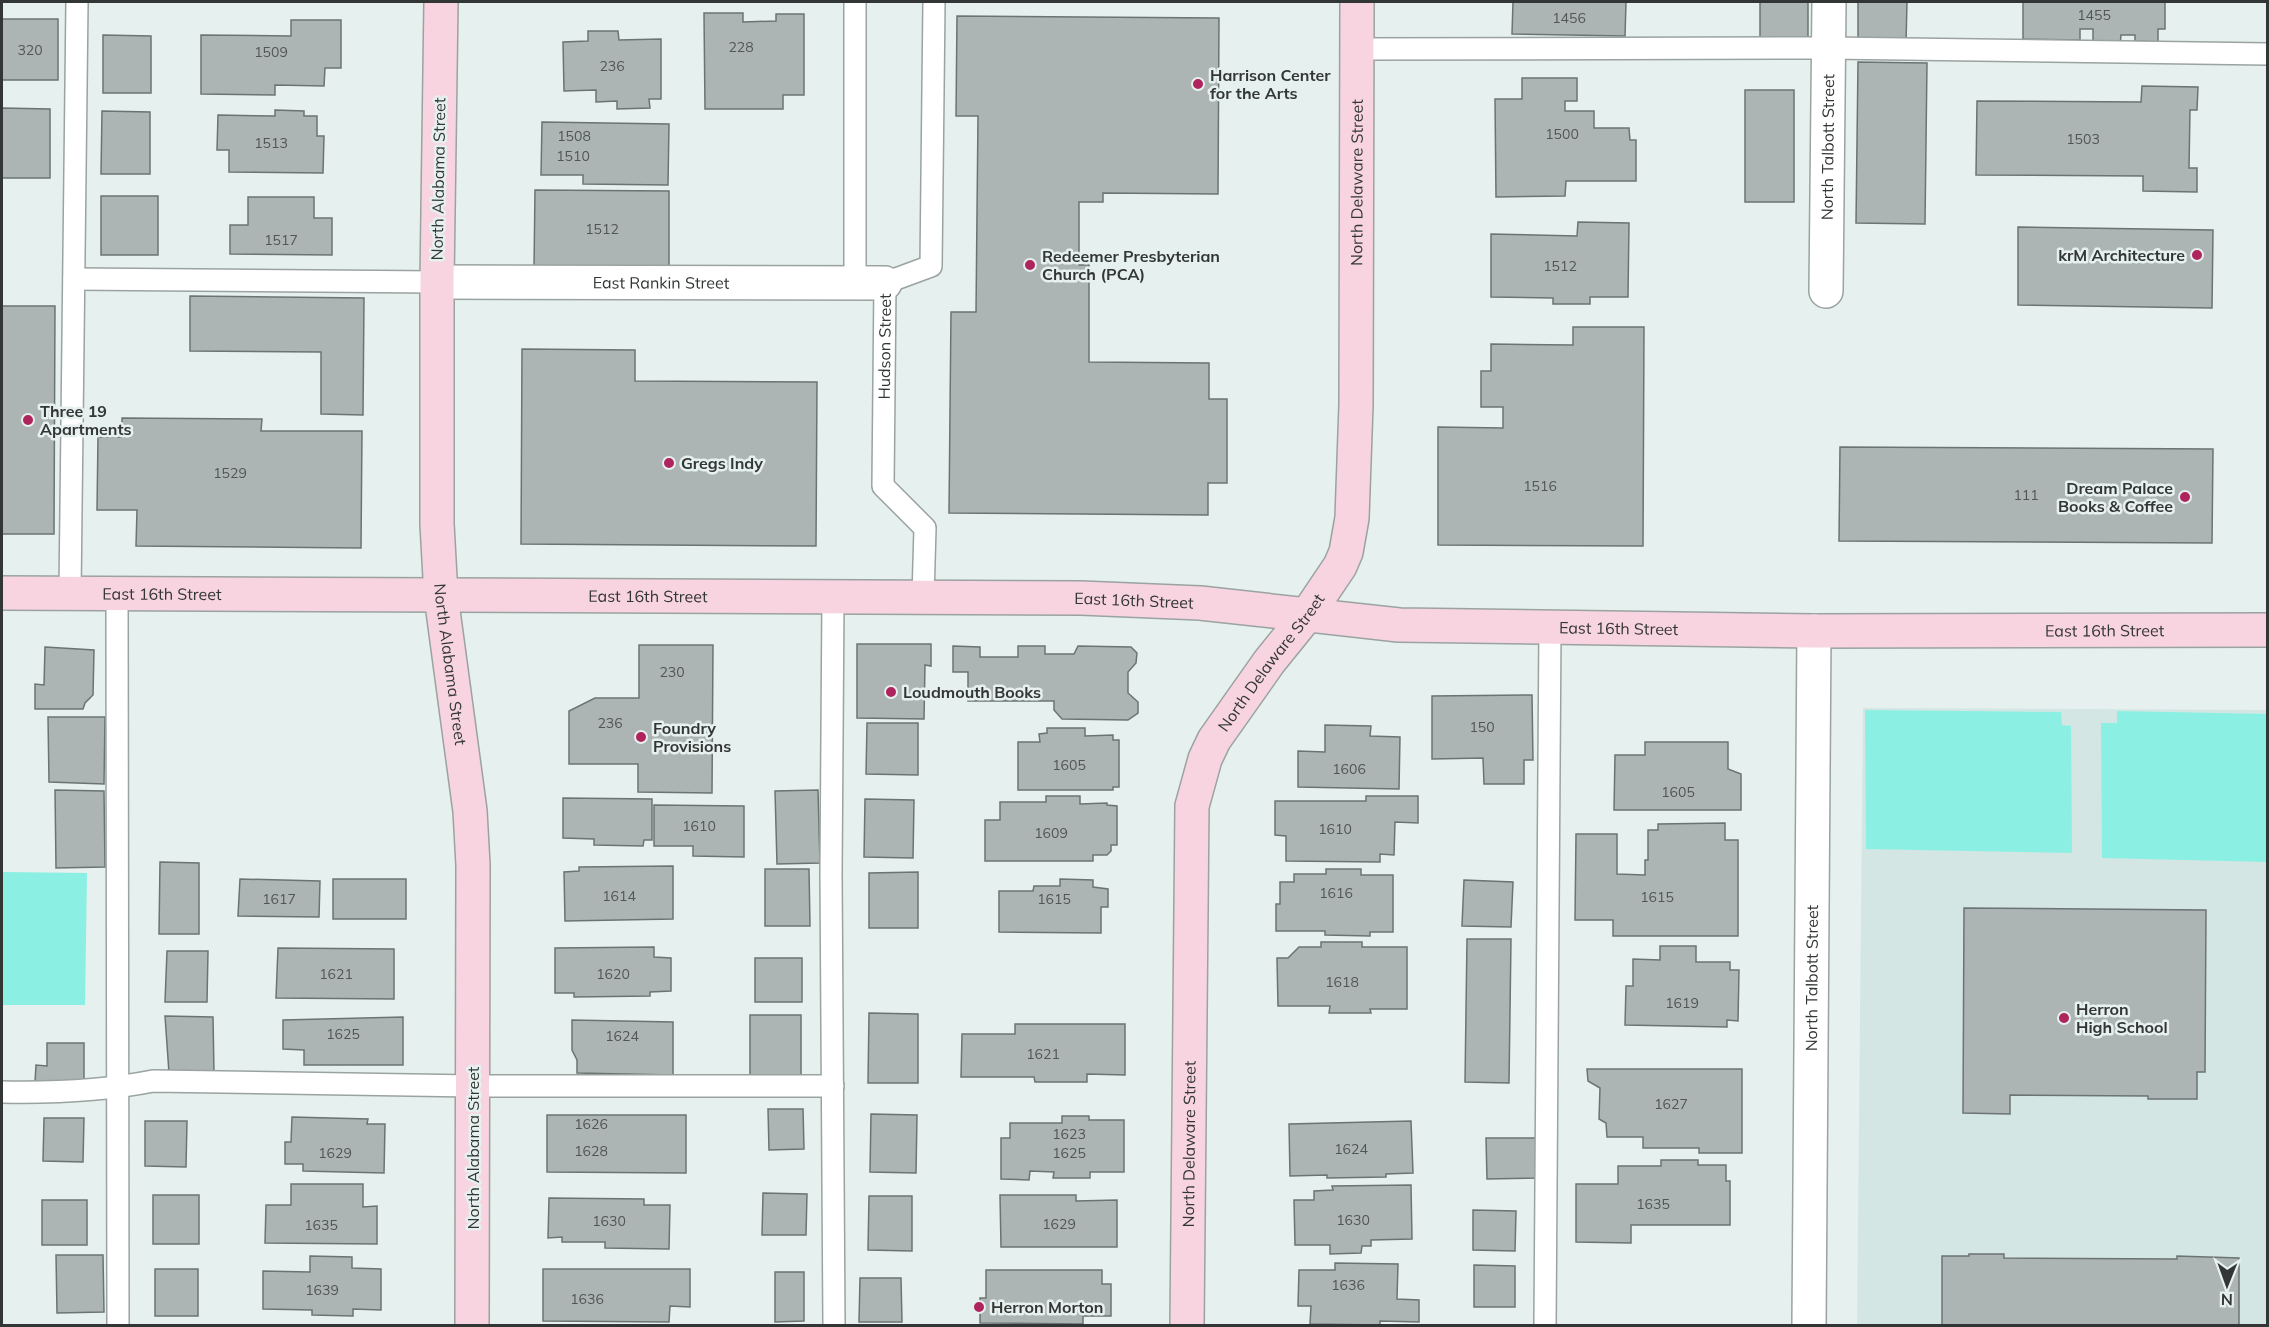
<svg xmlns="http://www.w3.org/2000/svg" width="2269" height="1327" font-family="Mulish,sans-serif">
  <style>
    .built { fill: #d3e6e3 }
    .green { fill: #8bf0e3 }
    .building { fill: #acb5b4; stroke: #6b7472; stroke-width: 1.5 }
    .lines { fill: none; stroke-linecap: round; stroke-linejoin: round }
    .service-casing { stroke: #9aa3a1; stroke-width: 24 }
    .minor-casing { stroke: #9aa3a1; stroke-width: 36 }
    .secondary-casing { stroke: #9aa3a1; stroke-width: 36 }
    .service { stroke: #fff; stroke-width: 21 }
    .minor { stroke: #fff; stroke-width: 33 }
    .secondary { stroke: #f7d4df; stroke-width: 33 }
    .poi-dot { fill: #b0245e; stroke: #e6f0ee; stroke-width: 2 }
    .labels { text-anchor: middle; stroke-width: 5; stroke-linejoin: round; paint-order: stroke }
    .number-label { font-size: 14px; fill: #505655 }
    .poi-label { font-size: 16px; font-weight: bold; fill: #323635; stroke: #e6f0ee; text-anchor: start }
    .street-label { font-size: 16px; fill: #323635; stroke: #e6f0ee }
  </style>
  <rect width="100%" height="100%" fill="#e6f0ee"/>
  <!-- built -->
  <path class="built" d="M1863,708L2267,710V1325L1857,1326Z"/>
  <!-- green -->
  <path class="green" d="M1865,710L2061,712L2062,725L2071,726L2072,853L1866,849Z
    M2117,711L2267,714V862L2102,858L2101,723H2117Z
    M2,872L87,873L85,1005H2Z"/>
  <!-- building -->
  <path class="building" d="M1513,2H1626L1625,36L1512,34Z
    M1760,2H1808V41H1760Z
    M1858,2H1907L1906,43L1858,42Z
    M2023,2H2165V29H2158V42L2135,41V35H2121L2120,46H2093V29H2080V40L2023,39Z
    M704,13H743V22L776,21V14H804V95H783V109H705Z
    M957,16L1219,18L1218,194L1103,193V202H1079V265H1089V362L1209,363V399H1227V483H1208V515L949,513L951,312H976L978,116H956Z
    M2,19H58V80H2Z
    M291,20H341V68H325L324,86L275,85V95L201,94V35L291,36Z
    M588,31H618L619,40L661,39V99H649L650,108L617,109V101L596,102V90L564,91L563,42L588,41Z
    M103,35L151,36V93H103Z
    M1858,62L1927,63L1925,224L1856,223Z
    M1522,78H1577V101H1565V111H1594V128H1629L1630,140H1636V181H1566L1565,196L1496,197L1495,99H1522Z
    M2142,86L2198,87L2197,110H2190L2189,168H2197V192L2143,191V176L1976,175L1977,101L2141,102Z
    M1745,90H1794V202H1745Z
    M2,108L50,109V178H2Z
    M275,110L304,111V116H317V136H324L323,173L229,172V150H217L218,115L275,116Z
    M102,111L150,112V174H101Z
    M542,122L669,124L668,185L583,184V175H541Z
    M535,190L669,191V269L534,268Z
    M101,196H158V255H101Z
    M248,197H314V218H332V255L230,254V225H248Z
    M1578,222L1629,223L1628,297H1590V304H1553V298L1491,297V234L1577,236Z
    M2018,227L2213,230L2212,308L2018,305Z
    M190,296L364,298L363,415L321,414V352L190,351Z
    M2,306H55L54,534H2Z
    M1573,327H1644L1643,546L1438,545V427L1503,428V407H1481V371H1491V344L1573,345Z
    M522,349L635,350V381L817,382L816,546L521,544Z
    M122,418L262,419L261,431H362L361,548L136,546L137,510H97L98,437H122Z
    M1840,447L2213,449L2212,543L1839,541Z
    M857,644H931V666L925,665L924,719L857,718Z
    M639,645H713L712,793L638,792V764H569V711L595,698H639Z
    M953,646L980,647V657H1018V646H1045V654H1074L1078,646L1131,647L1137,653L1136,663L1128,672V693L1138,702V713L1128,720L1062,719L1054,710V701H968V672H953Z
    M45,647L94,650L93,695L85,703L83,709H35V684L44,685Z
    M1532,695L1533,760H1524V784H1484L1483,758L1432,759V696Z
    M48,717H105L104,784L49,782Z
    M867,723H918V775L866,774Z
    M1325,725L1371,726L1370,736L1400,737L1399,789L1298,787V751L1325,752Z
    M1047,728H1085V736L1113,735V740H1119V787H1113V790H1018V742H1040L1039,734L1047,733Z
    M1645,742H1728V769L1741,774V810H1614L1615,755H1645Z
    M55,790L104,791L105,867L56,868Z
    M818,790L820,863L777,864L775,791Z
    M1046,796H1080V804L1107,803V805L1117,806V845H1111V851L1107,855H1093V861H985V820H1000V802H1046Z
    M1366,796H1418V823L1395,822L1394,855L1380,854V862L1286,861V836L1275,835V801H1366Z
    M563,798L652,799V840H644L643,846L594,845V839L563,838Z
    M865,799L914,800L913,858L864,857Z
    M654,805L744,806V857L693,856V846H654Z
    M1725,823V840H1738V936H1613V920H1575L1576,834H1617V874L1645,875V860H1648V830H1658V824Z
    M160,862L199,863V934H159Z
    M673,866V919L565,921L564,872L579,871V867Z
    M765,869H809L810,926H765Z
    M1326,869H1361V875H1393V932H1370V936L1325,935V931H1276V904H1280V882H1294V874H1326Z
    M918,872V928H869V873Z
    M240,879L320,881L319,917L238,916Z
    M333,879H406V919H333Z
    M1060,879L1093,880V887L1108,889V907H1101V933L999,932V891H1033L1034,886H1060Z
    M1464,880L1513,882L1511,927L1462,926Z
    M1964,908L2206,910L2205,1072H2197V1099H2148V1096L2010,1095V1114L1963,1113Z
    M1467,939H1511L1509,1083L1465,1082Z
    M1321,942H1362V947H1407V1009H1370L1371,1013H1329L1330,1006H1278L1277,958H1288L1299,947H1321Z
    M1660,946H1696V962H1730V970H1739L1738,1021L1727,1020V1027L1625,1025L1626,986H1633V959L1660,960Z
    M654,947V957L671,958V991L650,992V996L574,997V993H555V948Z
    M278,948L394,949V999L276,998Z
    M167,951H208L207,1002H165Z
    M755,958H802V1002H755Z
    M869,1013L918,1014V1083H868Z
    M750,1015H801V1076H750Z
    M165,1016L213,1017L214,1073H169Z
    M403,1017V1065H304V1050L283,1049V1020Z
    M572,1020L673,1022V1075L577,1073V1060L572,1050Z
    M1015,1024H1125V1075L1087,1074V1082H1035L1034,1077H961L962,1034H1015Z
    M47,1043H84V1083L35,1082L36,1065L47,1066Z
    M1587,1069H1742V1153H1699V1148H1643V1137H1607L1606,1123L1599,1119L1600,1088L1588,1081Z
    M768,1109H803L804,1149L769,1150Z
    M871,1114L917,1115L916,1173L870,1172Z
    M547,1115H686V1173L547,1172Z
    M1062,1116H1089V1120H1124V1172H1090V1178H1053L1054,1172L1030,1171L1029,1180L1001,1179V1138H1010V1123H1062Z
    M292,1117L368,1119L367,1124H385L384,1173L303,1171V1164H285V1142H291Z
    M44,1118H84L83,1162L43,1161Z
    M145,1121H187L186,1167L145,1166Z
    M1411,1121L1413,1173L1386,1174V1177L1327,1178V1175L1290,1176L1289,1124Z
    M1486,1138H1538L1539,1178L1487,1179Z
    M1661,1160H1698V1165H1726V1181H1730V1225H1631V1243L1576,1242V1184H1618V1166H1661Z
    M291,1184H363V1207L377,1206V1244L265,1243L266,1205H291Z
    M1411,1185L1412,1239L1371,1240V1246H1362L1361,1253L1330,1254V1245H1295L1294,1200H1314V1191L1333,1190L1332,1186Z
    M763,1193L807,1194L806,1235H762Z
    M153,1195H199V1244H153Z
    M1000,1195H1076V1201L1117,1200V1247H1001Z
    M869,1196H912V1251L868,1250Z
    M549,1198L644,1199V1205H670L669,1249L605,1248V1242H562V1237L548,1238Z
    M42,1200H87V1245H42Z
    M1473,1210L1516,1211L1515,1251L1473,1250Z
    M1969,1254H2004V1258L2177,1259V1256L2239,1258V1326H1942V1256H1969Z
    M56,1255H103L104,1312L57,1313Z
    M310,1256L352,1257V1268L381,1269V1310L353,1309V1316L312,1315V1310L263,1309V1271L310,1272Z
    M1335,1263L1398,1264L1397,1299L1419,1300V1322L1380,1321V1325L1310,1324L1311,1306H1298L1299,1270H1335Z
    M1474,1265L1515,1266V1307H1474Z
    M155,1269H198V1316H155Z
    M543,1269H690V1307L670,1306L669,1322L543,1321Z
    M986,1270H1102V1284H1111V1316H1083V1324L980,1323V1298H986Z
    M775,1272H804V1321L775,1322Z
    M860,1278H901L902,1322H859Z"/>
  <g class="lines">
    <defs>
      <g id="service">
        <path d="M1357,49L1829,48L2268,54"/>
        <path d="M74,279L437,282"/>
        <path d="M855,282V2"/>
        <path d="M70,593L77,2"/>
        <path d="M117,593L118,1326"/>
        <path d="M833,597L831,874L834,1326"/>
        <path id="s1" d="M923,597L925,528L883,486L885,283L931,266L934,2"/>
        <path d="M2,1092C53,1093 103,1091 153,1081L473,1086H833"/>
        <path d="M1545,1326L1550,627"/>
      </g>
      <g id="minor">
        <path id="s2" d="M437,282L885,283"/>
        <path id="s3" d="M1826,291L1829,2"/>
        <path id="s4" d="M1809,1326L1814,631"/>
      </g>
      <g id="secondary">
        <path id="s5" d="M441,2L437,282V524L441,596L470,811L473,865L472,1326"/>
        <path id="s6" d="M2,593L1081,598L1200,603L1399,625L1814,631L2268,630"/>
        <path id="s7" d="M1187,1326L1192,806L1205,759L1214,740L1269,662L1307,615L1340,566L1346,552L1352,518L1356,405L1357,2"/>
      </g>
    </defs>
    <!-- service casing -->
    <use href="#service" class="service-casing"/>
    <!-- minor casing -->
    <use href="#minor" class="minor-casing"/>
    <!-- secondary casing -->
    <use href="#secondary" class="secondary-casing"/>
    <!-- service -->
    <use href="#service" class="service"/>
    <!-- minor -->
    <use href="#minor" class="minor"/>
    <!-- secondary -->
    <use href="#secondary" class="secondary"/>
  </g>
  <!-- markers -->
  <g class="poi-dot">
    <circle cx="1198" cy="84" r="6"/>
    <circle cx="2197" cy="255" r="6"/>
    <circle cx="1030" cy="265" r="6"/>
    <circle cx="28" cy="420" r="6"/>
    <circle cx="669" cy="463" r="6"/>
    <circle cx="2185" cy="497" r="6"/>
    <circle cx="891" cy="692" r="6"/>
    <circle cx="641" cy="737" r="6"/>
    <circle cx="2064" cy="1018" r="6"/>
    <circle cx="979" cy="1307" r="6"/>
  </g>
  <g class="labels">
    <!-- number labels -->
    <g class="number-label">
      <text x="2094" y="20">1455</text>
      <text x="1569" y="23">1456</text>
      <text x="741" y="52">228</text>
      <text x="30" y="55">320</text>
      <text x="271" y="57">1509</text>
      <text x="612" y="71">236</text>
      <text x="1562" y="139">1500</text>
      <text x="574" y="141">1508</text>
      <text x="2083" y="144">1503</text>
      <text x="271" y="148">1513</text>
      <text x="573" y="161">1510</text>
      <text x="602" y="234">1512</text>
      <text x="281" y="245">1517</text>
      <text x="1560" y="271">1512</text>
      <text x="230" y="478">1529</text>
      <text x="1540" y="491">1516</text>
      <text x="2026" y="500">111</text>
      <text x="672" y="677">230</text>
      <text x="610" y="728">236</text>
      <text x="1482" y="732">150</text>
      <text x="1069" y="770">1605</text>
      <text x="1349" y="774">1606</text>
      <text x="1678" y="797">1605</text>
      <text x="699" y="831">1610</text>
      <text x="1335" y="834">1610</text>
      <text x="1051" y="838">1609</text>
      <text x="1336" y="898">1616</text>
      <text x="619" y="901">1614</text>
      <text x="1657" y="902">1615</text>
      <text x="279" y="904">1617</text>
      <text x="1054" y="904">1615</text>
      <text x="336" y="979">1621</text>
      <text x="613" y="979">1620</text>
      <text x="1342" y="987">1618</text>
      <text x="1682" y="1008">1619</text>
      <text x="343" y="1039">1625</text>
      <text x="622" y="1041">1624</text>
      <text x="1043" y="1059">1621</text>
      <text x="1671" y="1109">1627</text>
      <text x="591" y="1129">1626</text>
      <text x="1069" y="1139">1623</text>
      <text x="1351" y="1154">1624</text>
      <text x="591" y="1156">1628</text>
      <text x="335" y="1158">1629</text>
      <text x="1069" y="1158">1625</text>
      <text x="1653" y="1209">1635</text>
      <text x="1353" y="1225">1630</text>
      <text x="609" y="1226">1630</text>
      <text x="1059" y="1229">1629</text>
      <text x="321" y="1230">1635</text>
      <text x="1348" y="1290">1636</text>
      <text x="322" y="1295">1639</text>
      <text x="587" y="1304">1636</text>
    </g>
    <!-- poi labels -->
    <g class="poi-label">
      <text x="1210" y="81">Harrison Center<tspan x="1210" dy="18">for the Arts</tspan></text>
      <text x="2185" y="261" text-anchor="end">krM Architecture</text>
      <text x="1042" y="262">Redeemer Presbyterian<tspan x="1042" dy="18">Church (PCA)</tspan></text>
      <text x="40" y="417">Three 19<tspan x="40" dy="18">Apartments</tspan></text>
      <text x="681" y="469">Gregs Indy</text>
      <text x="2173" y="494" text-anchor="end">Dream Palace<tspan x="2173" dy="18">Books &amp; Coffee</tspan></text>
      <text x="903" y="698">Loudmouth Books</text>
      <text x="653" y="734">Foundry<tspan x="653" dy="18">Provisions</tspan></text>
      <text x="2076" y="1015">Herron<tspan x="2076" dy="18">High School</tspan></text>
      <text x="991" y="1313">Herron Morton</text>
    </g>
    <!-- street labels -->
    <g class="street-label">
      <text dy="6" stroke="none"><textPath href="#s3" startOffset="144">North Talbott Street</textPath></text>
      <text transform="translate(438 179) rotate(-89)" y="6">North Alabama Street</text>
      <text dy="6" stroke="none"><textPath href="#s7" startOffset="1190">North Delaware Street</textPath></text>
      <text dy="6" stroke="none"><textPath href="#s2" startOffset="224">East Rankin Street</textPath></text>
      <text dy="6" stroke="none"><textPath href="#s1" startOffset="268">Hudson Street</textPath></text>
      <text dy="6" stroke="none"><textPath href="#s6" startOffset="160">East 16th Street</textPath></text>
      <text dy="6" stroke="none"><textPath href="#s6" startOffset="646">East 16th Street</textPath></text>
      <text dy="6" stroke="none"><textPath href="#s6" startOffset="1132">East 16th Street</textPath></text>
      <text dy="6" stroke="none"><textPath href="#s6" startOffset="1618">East 16th Street</textPath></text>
      <text dy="6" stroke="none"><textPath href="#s6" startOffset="2104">East 16th Street</textPath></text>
      <text dy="6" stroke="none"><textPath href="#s7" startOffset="686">North Delaware Street</textPath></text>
      <text dy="6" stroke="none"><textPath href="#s5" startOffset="663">North Alabama Street</textPath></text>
      <text dy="6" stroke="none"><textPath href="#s4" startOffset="348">North Talbott Street</textPath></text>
      <text dy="6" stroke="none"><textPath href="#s7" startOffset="182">North Delaware Street</textPath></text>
      <text transform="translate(473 1148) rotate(-90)" y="6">North Alabama Street</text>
    </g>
  </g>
  <!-- border -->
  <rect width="2269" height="1327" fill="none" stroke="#323635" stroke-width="6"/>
  <!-- north arrow -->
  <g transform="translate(2227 1285) rotate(181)" stroke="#e6f0ee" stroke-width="4.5" paint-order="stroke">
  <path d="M0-4.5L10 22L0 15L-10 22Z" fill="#323635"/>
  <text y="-9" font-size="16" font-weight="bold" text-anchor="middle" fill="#323635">N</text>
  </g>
</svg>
